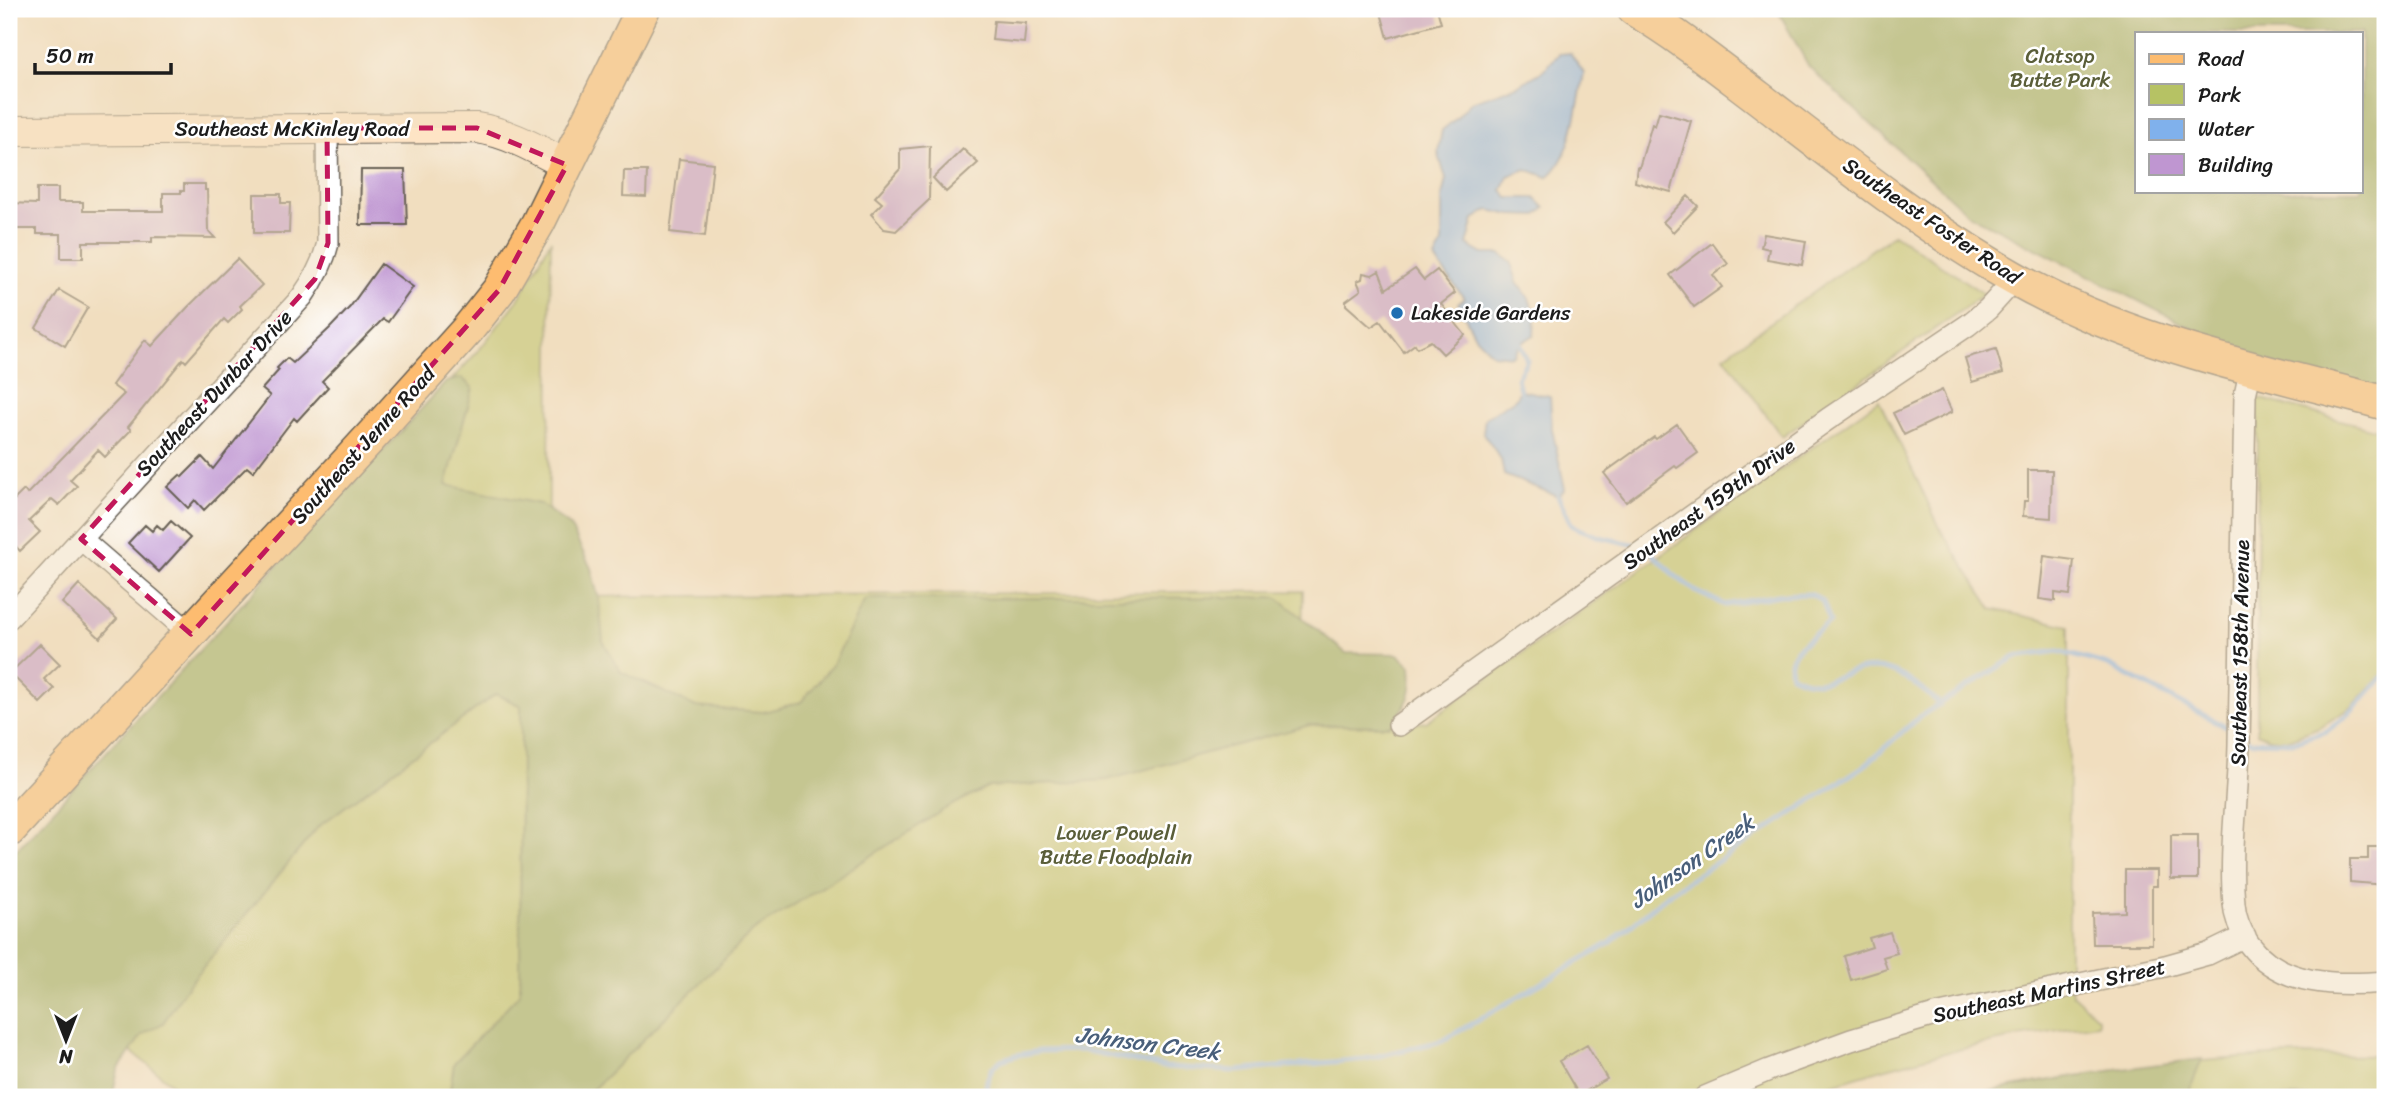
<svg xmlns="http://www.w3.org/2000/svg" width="2394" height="1106" font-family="Sriracha,sans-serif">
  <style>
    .green { fill: #b6c264; stroke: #696f40; stroke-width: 2 }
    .forest { fill: #90a85a; stroke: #56623b; stroke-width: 2; fill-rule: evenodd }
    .water { fill: #80b1ec; stroke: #4e6684; stroke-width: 2 }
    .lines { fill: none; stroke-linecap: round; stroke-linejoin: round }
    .stream { stroke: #80b1ec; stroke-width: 5 }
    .building { fill: #bf96d1 }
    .street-casing { stroke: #676055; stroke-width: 24 }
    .secondary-casing { stroke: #676055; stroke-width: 32 }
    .primary-casing { stroke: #676055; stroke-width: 36 }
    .street { stroke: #fff; stroke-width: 21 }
    .secondary { stroke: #fee4c5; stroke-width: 30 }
    .primary { stroke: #fdbc6f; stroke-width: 33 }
    .marked { fill: none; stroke: #c2185b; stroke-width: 5; stroke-dasharray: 14 9; stroke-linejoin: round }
    .poi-dot { fill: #1f6fb2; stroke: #fff; stroke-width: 2.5 }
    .labels { text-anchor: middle; stroke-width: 5; stroke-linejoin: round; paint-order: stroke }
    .park-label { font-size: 21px; fill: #5a5e39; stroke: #fff }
    .street-label { font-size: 21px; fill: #1c1c1c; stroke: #fff }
    .poi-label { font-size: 21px; fill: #1c1c1c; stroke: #fff; text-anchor: start }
    .water-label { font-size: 23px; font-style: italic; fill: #495f7a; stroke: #fff }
  </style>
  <rect width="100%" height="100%" fill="#fff"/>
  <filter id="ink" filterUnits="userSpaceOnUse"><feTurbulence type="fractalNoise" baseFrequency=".0143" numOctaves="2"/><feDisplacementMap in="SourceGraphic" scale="14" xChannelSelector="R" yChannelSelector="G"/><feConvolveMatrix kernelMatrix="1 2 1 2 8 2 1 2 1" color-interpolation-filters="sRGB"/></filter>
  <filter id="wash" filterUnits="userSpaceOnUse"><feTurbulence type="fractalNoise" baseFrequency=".00686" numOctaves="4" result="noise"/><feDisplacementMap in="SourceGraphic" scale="28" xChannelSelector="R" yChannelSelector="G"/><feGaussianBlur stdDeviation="1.57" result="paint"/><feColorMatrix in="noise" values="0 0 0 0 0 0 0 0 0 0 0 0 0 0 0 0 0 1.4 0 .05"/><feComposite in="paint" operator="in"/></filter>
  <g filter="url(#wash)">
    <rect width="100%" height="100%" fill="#f1debf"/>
    <!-- green -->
    <path class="green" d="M1894,234L1984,294L1782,437L1724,356Z
      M551,240L548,597L1303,591L1302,656H1401V709L1396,726L1426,722L1879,400L1942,532L1992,609L2069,626V970L2072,994L2098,1018V1024C1994,1039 1894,1062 1795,1097H188L9,954V866L479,350L518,300Z
      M2258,398L2385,432V672L2351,708L2319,727L2286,740L2269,738L2257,733Z
      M2288,1055L2385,1056V1097H1963C2070,1073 2177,1061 2288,1055Z"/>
    <!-- forest -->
    <path class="forest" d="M1777,9H2385V390L2256,361L1968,214L1809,67ZM2137,33H2361V191H2137Z
      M462,378L473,388L446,485L540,504L570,526L591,568L599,600L603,641L621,672L696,707L763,712L801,702L833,664L865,599L1277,597L1346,653L1398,654L1411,666C1414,694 1408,705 1390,726L1310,725L1107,780L989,787L948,807L753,931L585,1097H449L454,1063L520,993L521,706L496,694L318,827L186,988L163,1023L142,1035L118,1070L112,1097H9V858L446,382Z
      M2202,1059L2187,1097H1963C2042,1080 2121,1068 2202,1059Z"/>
    <!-- water -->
    <path class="water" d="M1570,53L1584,73C1578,102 1573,159 1547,177L1526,169L1508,176L1502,190L1508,198H1535L1545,208L1536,216L1511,215L1489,210L1474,219L1467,245L1483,254H1501L1511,262L1517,282L1529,298L1535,317L1534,335L1520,344L1512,356L1492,354L1476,338L1458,303L1464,298L1435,259L1442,244V197L1446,179L1438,152L1442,130L1457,118L1471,102L1517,86L1543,71L1559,54Z
      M1520,390L1550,396L1552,429L1565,489L1558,496L1504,475L1501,459L1483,433L1485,418L1515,399Z"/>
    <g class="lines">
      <!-- stream -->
      <path class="stream" d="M1520,390L1517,378L1527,360L1520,344
        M1558,496L1572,526L1600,537L1641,546
        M1650,551L1674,575L1697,592L1725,605L1779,595L1811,594L1823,602L1830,622C1813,637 1785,649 1791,675C1829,694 1838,668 1874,668C1899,668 1922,690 1941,704
        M2245,737L2251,741L2292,742L2327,731L2349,714L2385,675
        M985,1097L987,1081L992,1068L1001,1060L1017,1055L1040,1051L1083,1050L1166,1067L1236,1071L1365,1059L1442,1041L1610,943L1671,892L1864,766L1919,717L2015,657L2058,651L2108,665L2234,731"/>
    </g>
    <g id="blocks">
      <!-- building -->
      <path class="building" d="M1380,9H1437L1441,23L1388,38Z
        M994,21L1026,23L1024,43L992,40Z
        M1659,112L1691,121L1671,192L1635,182L1637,167L1639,168L1652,124L1655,126Z
        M930,146L929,200L896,231L884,229L871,214L882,203L875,197L900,169V149Z
        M963,149L978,163L946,192L933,178Z
        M679,159L713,163L705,236L670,232Z
        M361,170H405L407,225H360Z
        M624,171H647L646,197L623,196Z
        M184,184H205V190H207L208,230L215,238L152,237V242H83V258H61V234H37V229H9V203L37,204V188H58V202H83V211H163V193H181V191H184Z
        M254,194H281V203H290L289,233H254Z
        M1688,196L1698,206L1673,232L1663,222Z
        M1764,234L1806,241L1802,265L1767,259L1769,249L1761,247Z
        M1712,243L1728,264L1713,275L1722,287L1694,307L1670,275Z
        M237,259L262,285L240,306L242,309L228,323L224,319L186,362L183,359L128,427L131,430L105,457L98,450L70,480L77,486L59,505L52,499L29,521L40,532L20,551L9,539V505L24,490L27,494L124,394L112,385L145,340L152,346L188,307Z
        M381,264L413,287L388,322L383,319L322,381L328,387L297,421L294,418L253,472L247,467L204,510L195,500L188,508L167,487L180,475L182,477L202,457L213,469L270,396L262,389L279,370L277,368L287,358L293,363L330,328L350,307Z
        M1415,269L1424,280L1437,270L1455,293L1441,304L1465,335L1443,354L1431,341L1417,348L1415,344L1404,352L1380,321L1371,327L1346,305V301L1361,290L1357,281L1362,279L1363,273L1372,275L1379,271L1386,289Z
        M59,290L88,307L65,346L36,328Z
        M1996,349L2003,373L1972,382L1965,358Z
        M1942,390L1952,412L1904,435L1893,413Z
        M1677,424L1698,453L1677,468L1675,466L1626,502L1604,473L1654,437L1656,439Z
        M2028,470H2052L2051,518L2023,516L2024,501H2028Z
        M171,521L190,538L159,572L128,543L145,525L152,531L157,525L163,530Z
        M2044,556L2074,560L2070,595L2055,593V601L2039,599Z
        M79,584L117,619L100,638L62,603Z
        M40,644L60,664L44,679L54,689L40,703L10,673Z
        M2171,835H2198V879H2171Z
        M2368,847H2385V885L2350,882V859H2368Z
        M2125,870H2157V886H2152V944H2093L2092,913L2125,912Z
        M1890,932L1897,953L1883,957L1887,969L1851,980L1844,956L1872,947L1869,938Z
        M1587,1045L1607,1079L1579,1095L1559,1061Z"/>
    </g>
  </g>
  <g filter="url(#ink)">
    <use href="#blocks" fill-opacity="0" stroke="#676055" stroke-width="2"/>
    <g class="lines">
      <defs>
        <path id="street" d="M2251,368L2245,395C2242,512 2242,629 2239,745C2238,798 2229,852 2234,904C2235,918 2241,932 2249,944C2280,986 2337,986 2385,982
          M81,539L191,634
          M9,618L302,297C314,280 323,264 328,243L327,128
          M1399,725L1828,419L1968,325L1988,309L2015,279
          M1705,1097L1769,1070L1851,1040L1935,1015L2165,966L2208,954L2245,936"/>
        <path id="secondary" d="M9,131L477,128C510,133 538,150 567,165"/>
        <path id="primary" d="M1634,9C1678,35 1718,67 1759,98C1841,161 1924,227 2014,278C2128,343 2260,370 2385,403
          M9,830L379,428L468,329L499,290L538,223L643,9"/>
      </defs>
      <!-- street casing -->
      <use href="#street" class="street-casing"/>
      <!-- secondary casing -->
      <use href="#secondary" class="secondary-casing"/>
      <!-- primary casing -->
      <use href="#primary" class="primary-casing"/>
      <!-- street -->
      <use href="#street" class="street"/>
      <!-- secondary -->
      <use href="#secondary" class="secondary"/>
      <!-- primary -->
      <use href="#primary" class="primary"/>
    </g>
  </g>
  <!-- marked area -->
  <path d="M0 0H2394V1106H0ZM327,128H477L567,165L499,290L191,634L81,539L315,279L328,243Z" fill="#f1debf" fill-opacity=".55" fill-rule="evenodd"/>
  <path class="marked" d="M327,128H477L567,165L499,290L191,634L81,539L315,279L328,243Z"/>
  <!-- markers -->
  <circle class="poi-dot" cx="1397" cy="313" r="7"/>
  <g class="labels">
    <!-- park labels -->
    <g class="park-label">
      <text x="2060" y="63">Clatsop<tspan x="2060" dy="24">Butte Park</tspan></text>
      <text x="1116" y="840">Lower Powell<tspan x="1116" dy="24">Butte Floodplain</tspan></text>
    </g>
    <!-- street labels -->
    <g class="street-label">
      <text x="292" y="136">Southeast McKinley Road</text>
      <text transform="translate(1932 221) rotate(34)" y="7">Southeast Foster Road</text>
      <text transform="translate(214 393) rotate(-47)" y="7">Southeast Dunbar Drive</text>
      <text transform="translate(363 445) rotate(-48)" y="7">Southeast Jenne Road</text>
      <text transform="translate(1709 504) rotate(-36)" y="7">Southeast 159th Drive</text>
      <text transform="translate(2240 653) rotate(-89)" y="7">Southeast 158th Avenue</text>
      <text transform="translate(2049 991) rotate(-12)" y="7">Southeast Martins Street</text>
    </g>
    <!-- poi labels -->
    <g class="poi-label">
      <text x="1411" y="320">Lakeside Gardens</text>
    </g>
    <!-- water labels -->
    <g class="water-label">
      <text transform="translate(1692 861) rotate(-35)" y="8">Johnson Creek</text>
      <text transform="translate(1148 1043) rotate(7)" y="8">Johnson Creek</text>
    </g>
  </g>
  <!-- margin -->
  <rect width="2394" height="1106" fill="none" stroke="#fff" stroke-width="35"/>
  <!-- legend -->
  <rect x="2135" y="32" width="228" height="161" fill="#ffffff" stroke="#a4a4a4" stroke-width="2"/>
  <rect x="2149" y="54" width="35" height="10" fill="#fdbc6f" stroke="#a4a4a4" stroke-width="2"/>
  <text x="2198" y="66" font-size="21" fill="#1c1c1c">Road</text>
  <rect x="2149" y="84" width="35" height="21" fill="#b6c264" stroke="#a4a4a4" stroke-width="2"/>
  <text x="2198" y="102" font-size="21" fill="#1c1c1c">Park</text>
  <rect x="2149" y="119" width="35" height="21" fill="#80b1ec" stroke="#a4a4a4" stroke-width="2"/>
  <text x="2198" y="136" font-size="21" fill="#1c1c1c">Water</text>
  <rect x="2149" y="154" width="35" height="21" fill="#bf96d1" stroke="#a4a4a4" stroke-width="2"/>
  <text x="2198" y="172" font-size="21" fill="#1c1c1c">Building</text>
  <!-- north arrow -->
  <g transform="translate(66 1040) rotate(180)" stroke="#ffffff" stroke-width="5" paint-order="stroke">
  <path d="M0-5L12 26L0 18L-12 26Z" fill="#1c1c1c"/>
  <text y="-10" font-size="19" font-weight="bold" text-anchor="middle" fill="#1c1c1c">N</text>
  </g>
  <!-- scale -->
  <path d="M35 63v10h136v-10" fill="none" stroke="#1c1c1c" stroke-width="3.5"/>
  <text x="46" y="63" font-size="21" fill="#1c1c1c" stroke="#ffffff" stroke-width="5" paint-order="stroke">50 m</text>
</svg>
